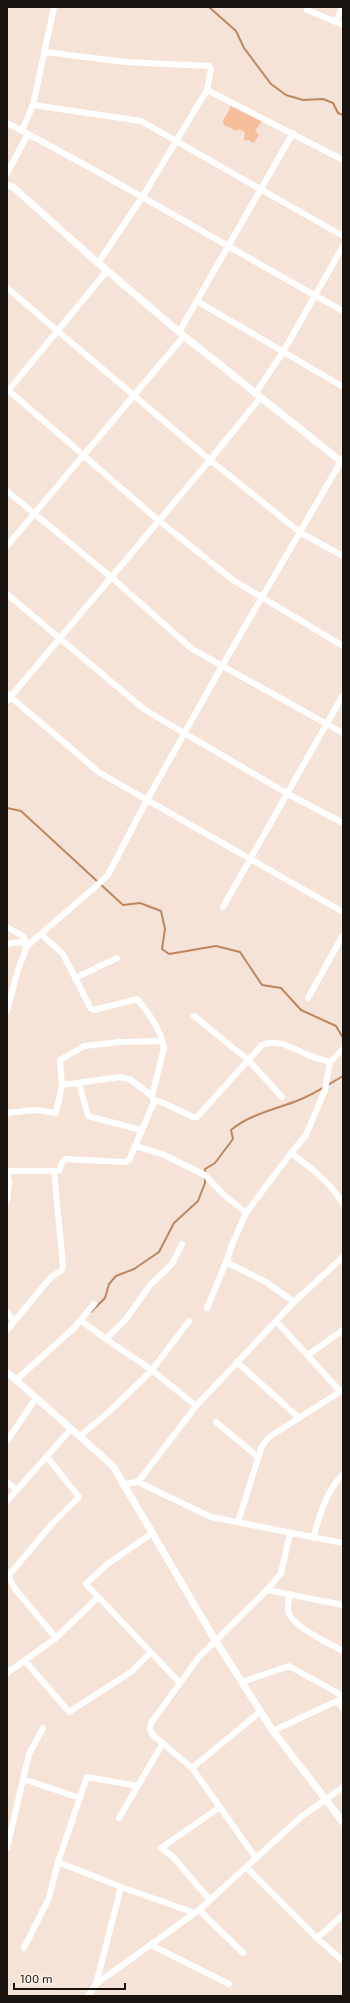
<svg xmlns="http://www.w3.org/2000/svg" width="350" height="2003" font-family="'Exo 2',sans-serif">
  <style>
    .green { fill: #f4bf9a }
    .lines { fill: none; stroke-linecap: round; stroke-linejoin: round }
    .stream { stroke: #bd865e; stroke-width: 2 }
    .minor { stroke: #fff; stroke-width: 6 }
    .tertiary { stroke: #fff; stroke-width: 7 }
  </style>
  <rect width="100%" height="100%" fill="#f6e3d7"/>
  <!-- green -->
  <path class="green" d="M231,106L262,121L255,131L259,135L254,143L248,140L244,141L245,132L239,129L237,131L224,125L223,121Z"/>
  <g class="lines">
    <!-- stream -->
    <path class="stream" d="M209,7L236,31L244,48L271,84L286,95L303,100L323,99L333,103L338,113L343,115
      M7,808L21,811L123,905L140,903L161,911L165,929L162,949L169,954L216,946L240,952L262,985L281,988L301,1010L336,1026L343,1038
      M205,1173V1169L215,1163L233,1139L231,1130C250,1114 277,1109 299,1100C314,1094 329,1084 343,1076
      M91,1312L105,1298L109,1284L116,1276L134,1269L159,1252L174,1223L198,1201L205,1183V1177"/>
    <!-- minor -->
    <path class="minor" d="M307,10L343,25
      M336,22L342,7
      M45,52L125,62L209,66L211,69L207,90L143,196L98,263
      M207,90L343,160
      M33,105L141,121L343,236
      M7,123C121,182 231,249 343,311
      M22,130L33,105L54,7
      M7,173L28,134
      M7,288L210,460L301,533L343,556
      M197,301L343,387
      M179,332L293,133
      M7,389L158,520L233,580L343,646
      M7,392L107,271
      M255,394L283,352L343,246
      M7,491L111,577L192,649L343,733
      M7,546L184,336
      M7,594L145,710L288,794L343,823
      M7,694L100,773L343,912
      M7,701L210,460L260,398
      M223,907L343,695
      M7,927L23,936L27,946
      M41,934L63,954L91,1009L94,1010L137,999C148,1012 161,1031 164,1048L152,1096L154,1102
      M7,944L21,942L27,946
      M75,978L117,958
      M308,998L343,935
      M7,1011L17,973L27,946L95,887L108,875L147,800L222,666L343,458
      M194,1016L248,1060L282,1097
      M79,1083L88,1116L141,1130
      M62,1085L60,1060L84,1046L120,1042L162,1041
      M7,1113L35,1110L56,1113L62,1085L120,1077L131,1080L152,1096
      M135,1146L162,1154L205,1175L223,1194L246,1213
      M291,1153C310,1167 331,1183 343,1204
      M7,1171H59L62,1162L65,1159L125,1162L129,1160L154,1102L159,1101L193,1117H197L262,1045C278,1038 291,1048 306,1054C314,1058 322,1059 330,1062
      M7,1171L9,1183L7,1201
      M294,1302L266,1282L230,1264L227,1260L231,1247L246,1213L291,1153L306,1135L325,1090L330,1062L343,1049
      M207,1308L227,1260
      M7,1312L14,1321
      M80,1320L113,1344L152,1370L196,1406
      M276,1321L340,1391
      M7,1330L51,1277L61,1271L63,1266L54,1171
      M106,1339L126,1319L151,1284L172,1264L182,1244
      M308,1355L343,1330
      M237,1362L299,1418
      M16,1380L74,1328L94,1304
      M216,1422L258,1457
      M80,1436L111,1410L152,1370L189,1321
      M7,1441L36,1398
      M7,1482L17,1490
      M138,1482L196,1406L294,1302L343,1257
      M122,1484L138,1482L211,1517L343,1543
      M7,1501L71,1429
      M238,1522L262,1446L269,1437L343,1390
      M151,1534L106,1565L86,1584L179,1682
      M313,1538C320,1515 326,1491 343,1474
      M7,1573L15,1589L56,1638
      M9,1575L51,1525L79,1497L47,1457
      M267,1590L343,1605
      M290,1594C289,1599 287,1605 288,1610C290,1626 330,1644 343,1651
      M25,1661L69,1712L131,1672L150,1653
      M7,1673L56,1638L98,1597
      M242,1682L289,1666L343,1696
      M337,1701L343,1708
      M273,1731L343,1698
      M192,1768L261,1711
      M23,1779L80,1798
      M119,1818L163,1743
      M7,1848L29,1754L43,1728
      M256,1858L192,1768L154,1736L150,1730L151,1723L199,1657L267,1590L281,1573L290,1533
      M58,1862L121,1887L195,1913
      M246,1867L317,1938L343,1961
      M210,1900L173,1857L161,1848L220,1807
      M199,1910L243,1953
      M317,1938L343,1915
      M151,1945L229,1984
      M24,1948L49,1898L58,1862L87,1777L138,1786
      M96,1984L121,1887
      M88,1996L96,1984L199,1910L301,1817L343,1787"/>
    <!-- tertiary -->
    <path class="tertiary" d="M7,185L13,187L98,263L184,336L343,463
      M7,1372L113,1466L215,1640L273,1731L343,1822"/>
  </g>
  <!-- border -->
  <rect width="350" height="2003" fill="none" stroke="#19130f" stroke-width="16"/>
  <!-- scale -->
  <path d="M14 1983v6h111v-6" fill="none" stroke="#19130f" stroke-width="2"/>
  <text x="20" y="1983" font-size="12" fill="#19130f" stroke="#fdf2ea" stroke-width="3" paint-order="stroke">100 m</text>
</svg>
